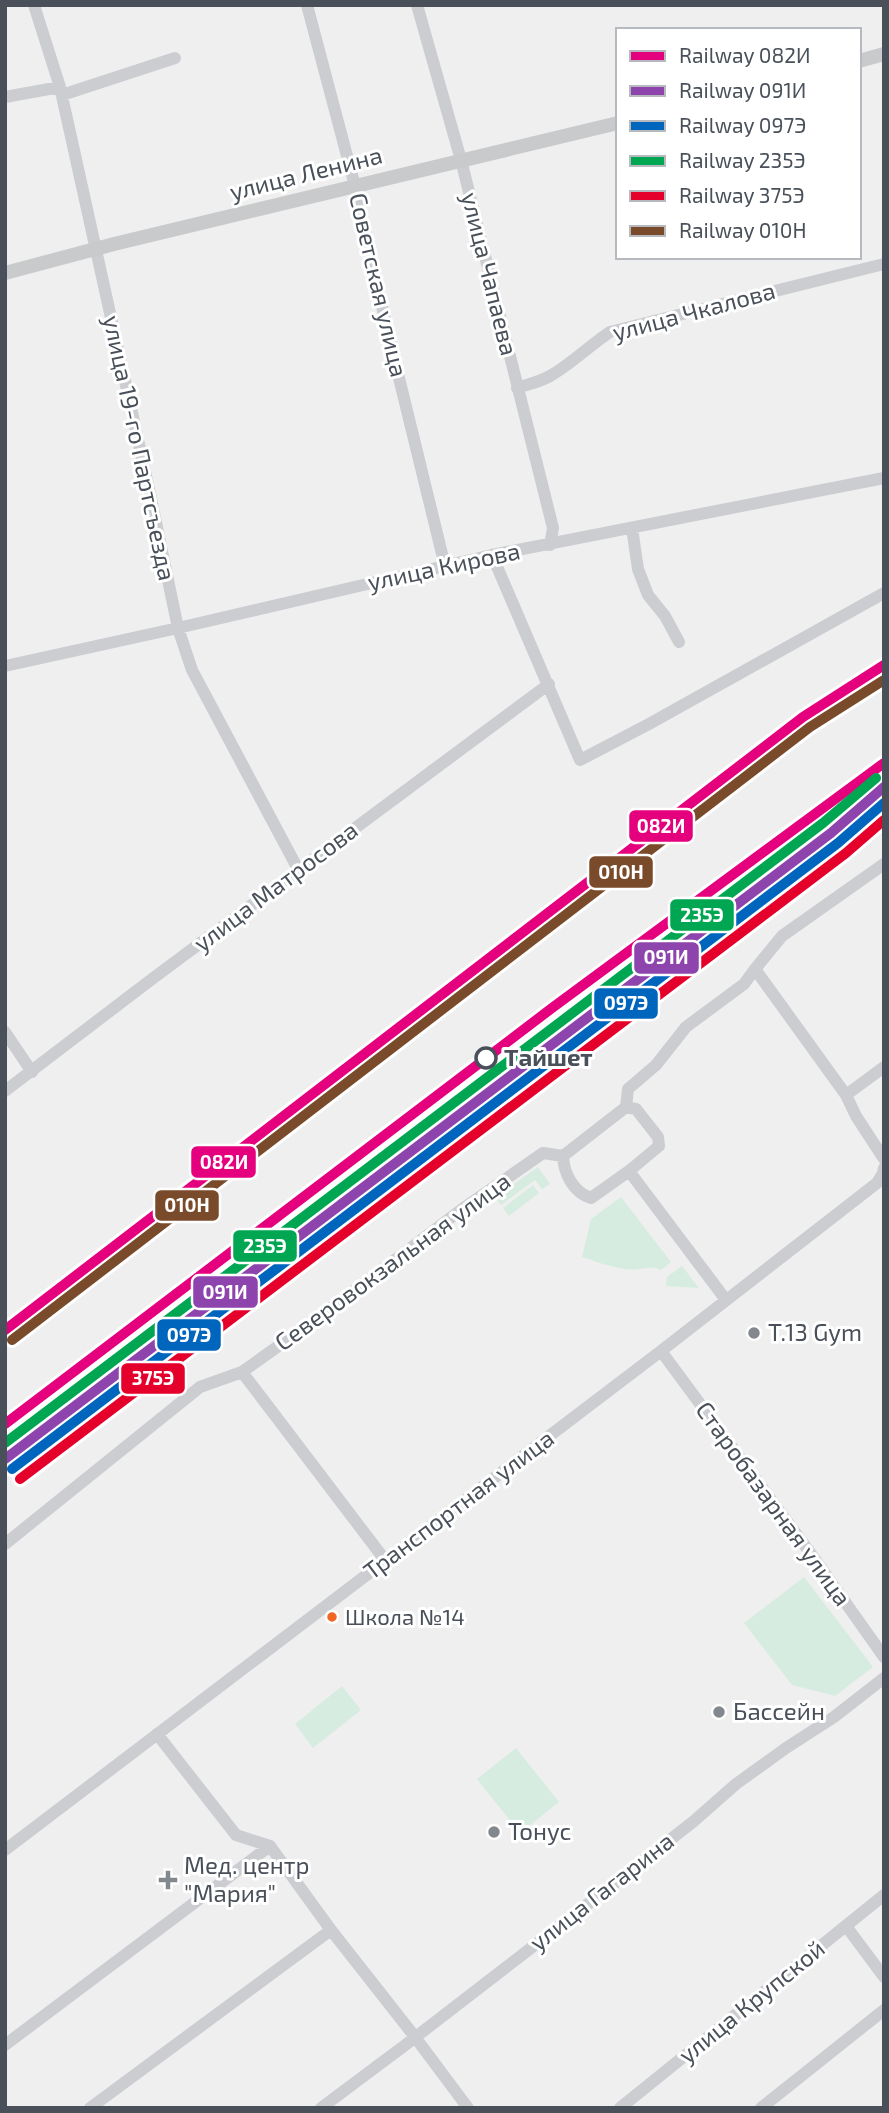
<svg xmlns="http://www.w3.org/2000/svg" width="889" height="2113" font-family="'Exo 2',sans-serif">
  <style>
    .green { fill: #d6ece1 }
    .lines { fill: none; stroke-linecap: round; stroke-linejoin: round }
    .minor { stroke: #cbcdd0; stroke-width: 12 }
    .major { stroke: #c8cacc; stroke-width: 14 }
    .rail { stroke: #c5c7c9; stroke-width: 2.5 }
    .rail-1-casing { stroke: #fff; stroke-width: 16 }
    .rail-2-casing { stroke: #fff; stroke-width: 16 }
    .rail-3-casing { stroke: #fff; stroke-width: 16 }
    .rail-4-casing { stroke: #fff; stroke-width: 16 }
    .rail-5-casing { stroke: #fff; stroke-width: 16 }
    .rail-6-casing { stroke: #fff; stroke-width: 16 }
    .rail-1 { stroke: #e5007d; stroke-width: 10 }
    .rail-2 { stroke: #8e44ad; stroke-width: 10 }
    .rail-3 { stroke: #0065bd; stroke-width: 10 }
    .rail-4 { stroke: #00a651; stroke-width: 10 }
    .rail-5 { stroke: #e4002b; stroke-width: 10 }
    .rail-6 { stroke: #7a4b2a; stroke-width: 10 }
    .stop-dot { fill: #fff; stroke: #495059; stroke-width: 3.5 }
    .poi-dot { fill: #83888e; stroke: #fff; stroke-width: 2.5 }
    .bus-dot { fill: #f26522; stroke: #fff; stroke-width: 2.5 }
    .labels { text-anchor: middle; stroke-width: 6; stroke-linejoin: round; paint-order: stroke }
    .bus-label { font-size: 22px; fill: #495059; stroke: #fff; text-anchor: start }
    .street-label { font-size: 24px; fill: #495059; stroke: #fff }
    .stop-label { font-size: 24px; font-weight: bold; fill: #495059; stroke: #fff; text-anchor: start }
    .poi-label { font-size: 24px; fill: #495059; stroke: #fff; text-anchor: start }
    .line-badge { stroke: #fff; stroke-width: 2.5 }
    .badge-label { font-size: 19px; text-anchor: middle; font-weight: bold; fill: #fff }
  </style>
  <rect width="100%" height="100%" fill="#efefef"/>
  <!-- green -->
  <path class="green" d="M538,1167L550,1184L542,1189L535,1180L501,1205L495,1197Z
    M533,1185L539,1193L509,1216L503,1208Z
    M621,1197L671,1262L661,1270C650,1266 650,1268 639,1269C624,1272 597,1262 582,1257L591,1219Z
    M682,1266L699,1288L666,1286L667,1277Z
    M804,1577L873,1667L835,1696L792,1685L744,1623Z
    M342,1686L361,1710L313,1748L295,1724Z
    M516,1748L559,1802L520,1833L477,1779Z"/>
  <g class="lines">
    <!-- minor -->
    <path class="minor" d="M34,5L60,87L152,503L178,628L192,670L299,871
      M307,5L355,186L388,333L445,566
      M417,5L461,160L553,528L550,545
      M62,95L175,58
      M5,97L60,87
      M517,388C528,384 540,382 550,376C571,364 589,346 610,332L884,264
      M632,528L638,569L648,595L665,616L679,642
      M492,555L580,760L649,724L884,593
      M5,666L178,628L492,555L884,478
      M755,969L782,936L884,864
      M5,1032L32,1072
      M5,1091L152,979L549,684
      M846,1095L856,1116L884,1159
      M563,1156C564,1174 573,1192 591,1198L629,1171L659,1146L658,1137L636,1109L626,1107
      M629,1171L726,1300
      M661,1351L814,1558L884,1657
      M242,1372L385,1560
      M5,1544L200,1387L242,1372L322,1315L461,1210L543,1153L563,1156L626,1107L628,1089L656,1065L686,1027L744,984L755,969L846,1095L884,1067
      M5,1850L661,1351L877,1183L883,1173L884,1168
      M846,1926L884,1977
      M331,1930L415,2037L468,2108
      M5,2045L270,1846
      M90,2108L331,1930L270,1846L236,1835L157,1734
      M321,2108L404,2046L601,1894L694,1821L736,1784L786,1748L834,1717L884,1678
      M620,2108L884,1895
      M761,2108L884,2010"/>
    <!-- major -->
    <path class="major" d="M859,61L884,54
      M5,273L114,244L618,123"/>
    <!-- rail -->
    <path class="rail" d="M763,913L884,815
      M5,1441L884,773"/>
    <defs>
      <path id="rail-1" d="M5,1330L803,717L884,665
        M5,1424L552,1008L884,763"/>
      <path id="rail-2" d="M5,1459L831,833L884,787"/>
      <path id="rail-3" d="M12,1469L838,843L884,803"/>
      <path id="rail-4" d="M5,1443L823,823L876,778"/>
      <path id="rail-5" d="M20,1479L846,853L884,820"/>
      <path id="rail-6" d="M12,1340L810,727L884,680"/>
    </defs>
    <!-- rail-1 casing -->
    <use href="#rail-1" class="rail-1-casing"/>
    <!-- rail-2 casing -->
    <use href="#rail-2" class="rail-2-casing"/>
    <!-- rail-3 casing -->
    <use href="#rail-3" class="rail-3-casing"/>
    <!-- rail-4 casing -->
    <use href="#rail-4" class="rail-4-casing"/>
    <!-- rail-5 casing -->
    <use href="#rail-5" class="rail-5-casing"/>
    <!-- rail-6 casing -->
    <use href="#rail-6" class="rail-6-casing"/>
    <!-- rail-1 -->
    <use href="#rail-1" class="rail-1"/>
    <!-- rail-2 -->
    <use href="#rail-2" class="rail-2"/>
    <!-- rail-3 -->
    <use href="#rail-3" class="rail-3"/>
    <!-- rail-4 -->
    <use href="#rail-4" class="rail-4"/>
    <!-- rail-5 -->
    <use href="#rail-5" class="rail-5"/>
    <!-- rail-6 -->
    <use href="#rail-6" class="rail-6"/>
  </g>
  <!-- markers -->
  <circle class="stop-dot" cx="486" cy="1058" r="10"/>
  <g class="poi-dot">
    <circle cx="754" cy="1333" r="7"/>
    <circle cx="719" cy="1712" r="7"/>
    <circle cx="494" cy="1832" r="7"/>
    <path d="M164.5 1869.5h7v7h7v7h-7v7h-7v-7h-7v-7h7z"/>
  </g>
  <circle class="bus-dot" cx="332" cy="1617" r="6"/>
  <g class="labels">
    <!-- bus labels -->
    <g class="bus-label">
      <text x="345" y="1625">Школа №14</text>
    </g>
    <!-- street labels -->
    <g class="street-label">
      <text transform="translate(306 174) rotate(-14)" y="8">улица Ленина</text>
      <text transform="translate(489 274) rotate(76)" y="8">улица Чапаева</text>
      <text transform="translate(378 285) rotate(77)" y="8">Советская улица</text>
      <text transform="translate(694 312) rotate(-15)" y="8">улица Чкалова</text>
      <text transform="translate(139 448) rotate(78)" y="8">улица 19-го Партсъезда</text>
      <text transform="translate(444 567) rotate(-12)" y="8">улица Кирова</text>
      <text transform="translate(276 887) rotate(-37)" y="8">улица Матросова</text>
      <text transform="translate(393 1262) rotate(-36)" y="8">Северовокзальная улица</text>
      <text transform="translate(773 1504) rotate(54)" y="8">Старобазарная улица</text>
      <text transform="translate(459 1505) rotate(-37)" y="8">Транспортная улица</text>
      <text transform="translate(602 1892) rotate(-38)" y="8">улица Гагарина</text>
      <text transform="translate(752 2002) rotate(-39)" y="8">улица Крупской</text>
    </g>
    <!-- stop labels -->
    <g class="stop-label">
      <text x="504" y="1066">Тайшет</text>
    </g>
    <!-- poi labels -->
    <g class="poi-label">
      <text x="768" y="1341">T.13 Gym</text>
      <text x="733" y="1720">Бассейн</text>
      <text x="508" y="1840">Тонус</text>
      <text x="184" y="1874">Мед. центр<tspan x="184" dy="28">"Мария"</tspan></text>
    </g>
  </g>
  <g class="line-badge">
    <rect x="628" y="809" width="66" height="34" rx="7" fill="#e5007d"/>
    <rect x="588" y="855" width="66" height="34" rx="7" fill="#7a4b2a"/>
    <rect x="669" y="898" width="66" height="34" rx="7" fill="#00a651"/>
    <rect x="633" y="941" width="67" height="34" rx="7" fill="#8e44ad"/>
    <rect x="593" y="987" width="66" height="33" rx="7" fill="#0065bd"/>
    <rect x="190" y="1145" width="67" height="34" rx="7" fill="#e5007d"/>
    <rect x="154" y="1189" width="66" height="33" rx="7" fill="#7a4b2a"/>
    <rect x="232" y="1229" width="66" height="34" rx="7" fill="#00a651"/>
    <rect x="192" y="1275" width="67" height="34" rx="7" fill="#8e44ad"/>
    <rect x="156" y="1318" width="66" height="34" rx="7" fill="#0065bd"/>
    <rect x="120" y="1362" width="66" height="33" rx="7" fill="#e4002b"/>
  </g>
  <g class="badge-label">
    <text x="661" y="833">082И</text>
    <text x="621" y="879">010Н</text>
    <text x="702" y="922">235Э</text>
    <text x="666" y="964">091И</text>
    <text x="626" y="1010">097Э</text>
    <text x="224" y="1169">082И</text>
    <text x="187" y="1212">010Н</text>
    <text x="265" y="1253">235Э</text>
    <text x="225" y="1299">091И</text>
    <text x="189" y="1342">097Э</text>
    <text x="153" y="1385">375Э</text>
  </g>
  <!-- border -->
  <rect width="889" height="2113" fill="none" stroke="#495059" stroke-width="14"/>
  <!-- legend -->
  <rect x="616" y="28" width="245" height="231" fill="#ffffff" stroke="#b6b9bd" stroke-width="2"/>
  <rect x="630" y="51" width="35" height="10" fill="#e5007d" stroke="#b6b9bd" stroke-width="2"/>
  <text x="679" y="63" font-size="21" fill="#495059">Railway 082И</text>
  <rect x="630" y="86" width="35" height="10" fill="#8e44ad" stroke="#b6b9bd" stroke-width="2"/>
  <text x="679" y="98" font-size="21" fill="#495059">Railway 091И</text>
  <rect x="630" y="121" width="35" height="10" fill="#0065bd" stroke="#b6b9bd" stroke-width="2"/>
  <text x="679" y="133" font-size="21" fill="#495059">Railway 097Э</text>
  <rect x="630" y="156" width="35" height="10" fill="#00a651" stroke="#b6b9bd" stroke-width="2"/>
  <text x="679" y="168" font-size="21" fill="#495059">Railway 235Э</text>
  <rect x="630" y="191" width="35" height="10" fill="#e4002b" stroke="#b6b9bd" stroke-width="2"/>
  <text x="679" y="203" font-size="21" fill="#495059">Railway 375Э</text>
  <rect x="630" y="226" width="35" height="10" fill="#7a4b2a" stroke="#b6b9bd" stroke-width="2"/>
  <text x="679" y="238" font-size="21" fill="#495059">Railway 010Н</text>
</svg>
